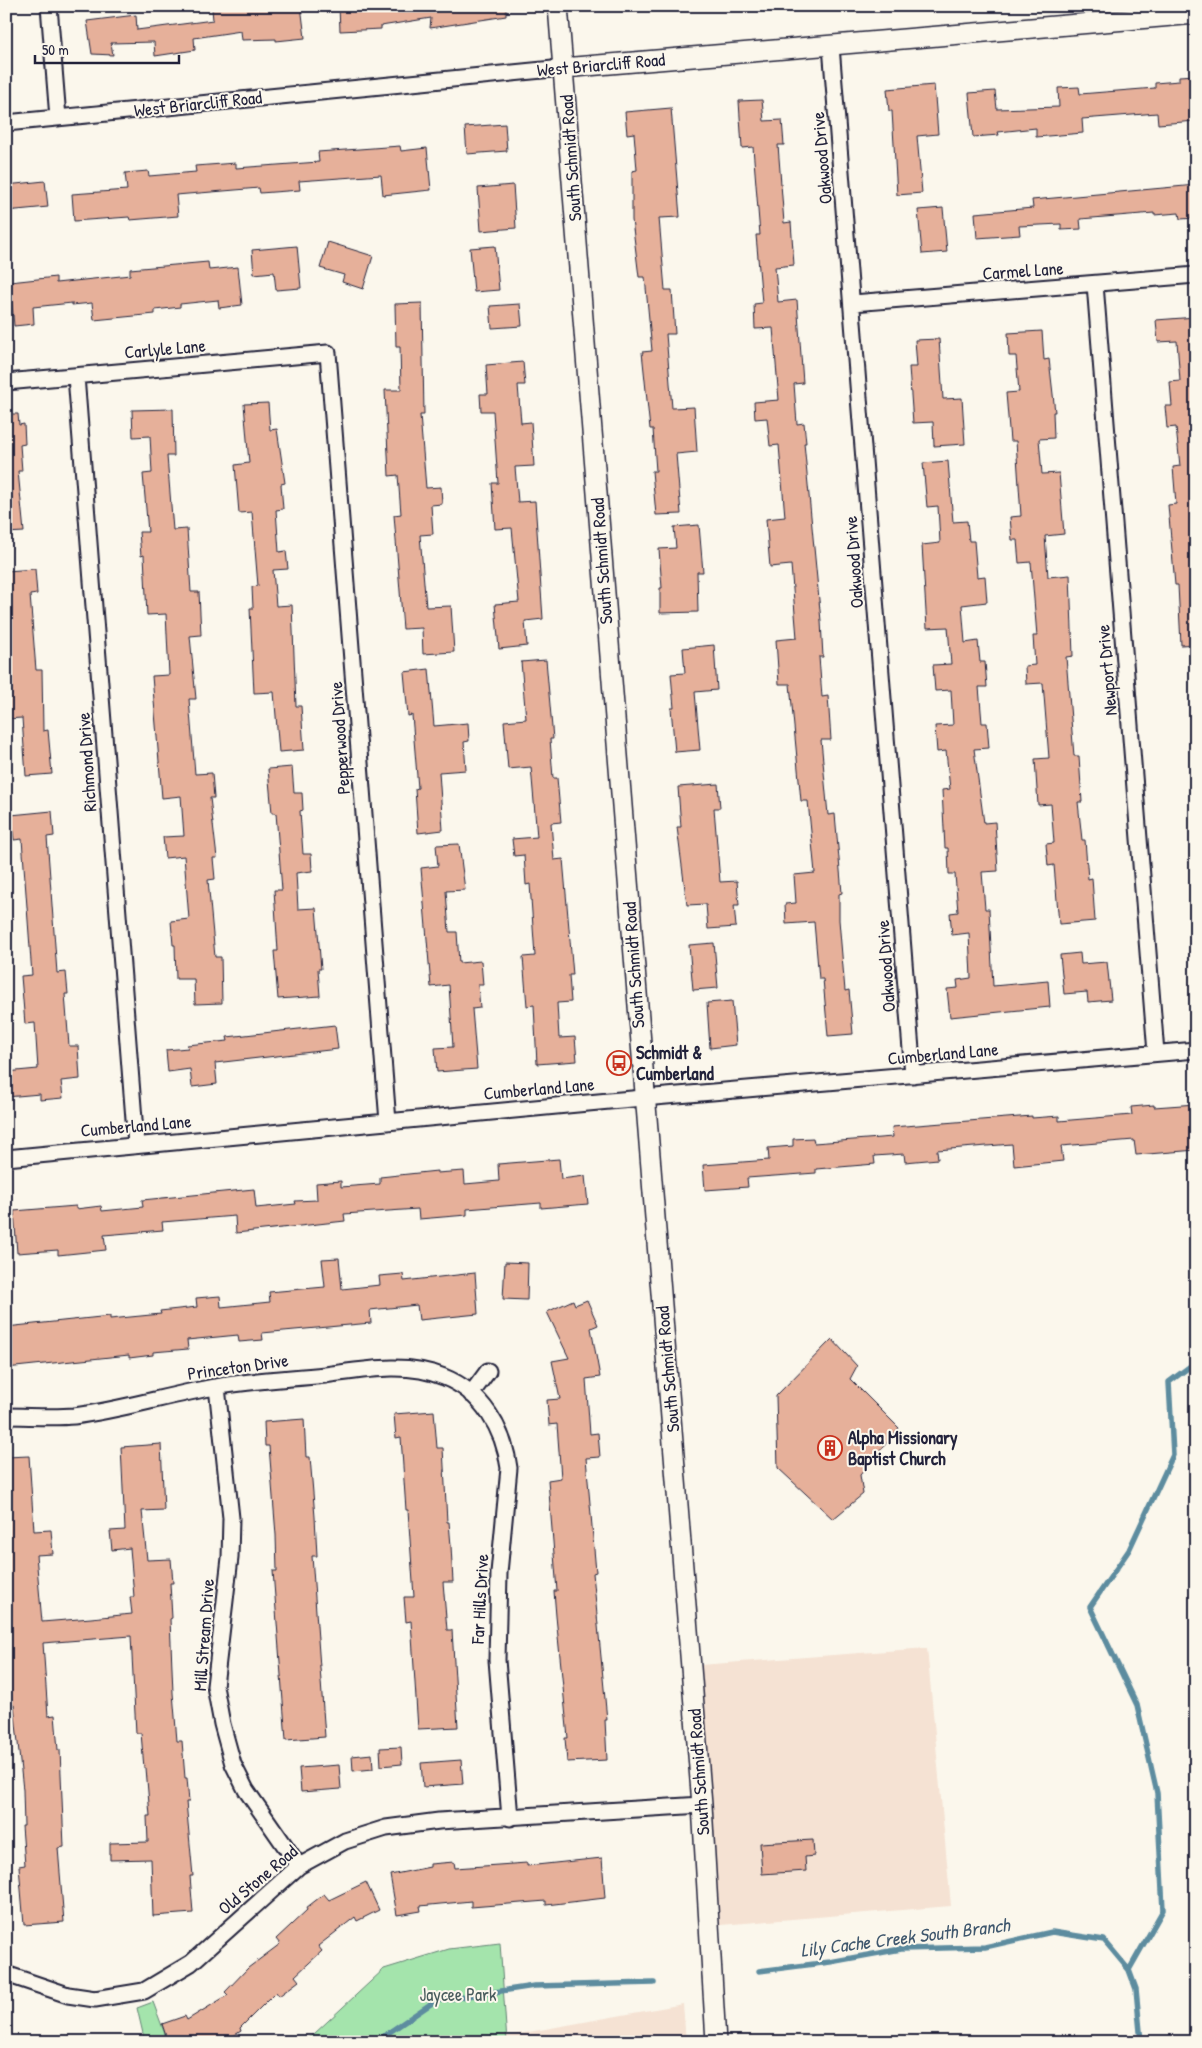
<svg xmlns="http://www.w3.org/2000/svg" width="1202" height="2048" font-family="'Patrick Hand',sans-serif">
  <style>
    .built { fill: #f5e2d3 }
    .green { fill: #a4e4ac; stroke: #638374 }
    .lines { fill: none; stroke-linecap: round; stroke-linejoin: round }
    .stream { stroke: #5d8c9f; stroke-width: 5.5 }
    .building { fill: #e6b09a; stroke: #22223b }
    .minor-casing { stroke: #22223b; stroke-width: 19 }
    .tertiary-casing { stroke: #22223b; stroke-width: 22 }
    .minor { stroke: #fbf7ec; stroke-width: 15 }
    .tertiary { stroke: #fbf7ec; stroke-width: 19 }
    .labels { text-anchor: middle; stroke-width: 4; stroke-linejoin: round; paint-order: stroke }
    .street-label { font-size: 18px; fill: #22223b; stroke: #fbf7ec }
    .poi-label { font-size: 18px; font-weight: bold; fill: #22223b; stroke: #fbf7ec; text-anchor: start }
    .park-label { font-size: 18px; fill: #495c5d; stroke: #fbf7ec }
    .water-label { font-size: 19px; font-style: italic; fill: #3f576d; stroke: #fbf7ec }
  </style>
  <rect width="100%" height="100%" fill="#fbf7ec"/>
  <filter id="ink" filterUnits="userSpaceOnUse"><feTurbulence type="fractalNoise" baseFrequency=".02" numOctaves="2"/><feDisplacementMap in="SourceGraphic" scale="10" xChannelSelector="R" yChannelSelector="G"/><feConvolveMatrix kernelMatrix="1 2 1 2 8 2 1 2 1" color-interpolation-filters="sRGB"/></filter>
  <g filter="url(#ink)">
    <!-- built -->
    <path class="built" d="M927,1648L951,1906L720,1925L700,1665Z
      M683,2004L686,2042H507V2036Z"/>
    <!-- green -->
    <path class="green" d="M500,1943L507,2042H301L314,2034L384,1969L449,1949Z
      M153,2002L168,2042H145L137,2008Z"/>
    <g class="lines">
      <!-- stream -->
      <path class="stream" d="M1129,1970L1163,1910L1157,1793L1137,1705L1090,1607L1129,1550L1173,1455L1169,1382L1196,1362
        M759,1971L830,1962L901,1949L985,1947L1052,1932L1104,1940L1129,1970L1136,1989L1141,2042
        M375,2042L435,2001L534,1986L654,1983"/>
    </g>
    <!-- building -->
    <path class="building" d="M234,6H301L305,38L276,41V39L242,40L241,31L194,38L195,50L155,56L154,42L111,43L113,55L92,54L87,21L136,15L137,30L213,20L212,9Z
      M339,6H506V16L430,28L431,18L381,26V29L340,31Z
      M1196,75V121L1158,124L1157,113L1082,119L1083,133L1036,137V128L998,132L999,135L973,137L969,93L995,91L997,109L1059,107L1058,88L1079,87L1080,94L1155,88V83L1179,81V76Z
      M934,85L938,134L917,136L922,193L897,195L892,111H889L887,89Z
      M762,100L764,121L782,120L784,145H778L784,223L791,222L794,265L775,267L778,302L797,300L803,383L794,384L797,424L804,423L806,443H804L821,621L823,657H819L822,697L828,696L831,740H821L828,815L835,814L842,893L839,894V920L845,991L849,990L853,1034L828,1036L823,979H819L814,922L786,924L785,904L796,903L794,875L815,873L808,801H801L790,684H779L776,640L797,638L791,565L770,567L766,519L785,517L779,445L770,446L767,418L755,419L754,402L779,400L773,328L755,329L754,304L762,303L756,235H760L753,147L742,148L739,101Z
      M671,108L680,217L659,218L665,290H672L675,334H666L672,408L694,407L697,452L676,454L681,514L656,515L652,471H656L653,429H650L642,352L652,351L645,277H639L632,220V171L637,170L634,133L627,134L625,112Z
      M505,124L507,151L467,154L465,127Z
      M400,146L401,151L427,148L431,190L383,195L381,175L299,181L300,190L260,193L259,188L176,195L178,216L130,220L129,217L74,221L72,194L127,190L125,173L148,171L149,176L196,172L195,166L236,163V168L319,162L318,152Z
      M45,181L48,207L6,211V185Z
      M513,185L516,228L481,231L478,188Z
      M1196,185V218L1180,219L1179,213L1154,215V213L1080,219L1081,229L1061,230V224L1019,226L1020,235L977,238L975,213L1033,208L1032,200Z
      M943,208L947,252L922,254L918,210Z
      M328,242L373,256L363,289L342,282L344,275L320,268Z
      M297,246L301,288L276,290L274,272L254,274L252,250Z
      M495,246L499,290L474,292L470,248Z
      M208,262L209,270L238,267L242,305L219,308L218,300L180,304V307L155,310V314L94,320L92,303L72,305V303L33,307L34,324L14,326L10,282L56,277V283L130,275V269Z
      M422,303L424,415H420L426,488L441,487L442,504L431,505L433,534L420,535L426,607L451,606L454,652L423,654L422,628L403,629L394,515L401,514L398,475L389,476L385,390H401L400,347H396L395,304Z
      M520,304L522,326L492,328L490,306Z
      M1196,317V644L1181,645L1178,585H1175L1168,505L1176,504L1173,467L1180,466L1176,427L1167,428L1165,406H1172L1170,382L1180,381L1177,341L1158,342L1156,320Z
      M1042,331L1044,360L1049,359L1055,412H1053L1054,438L1039,439L1042,474L1059,473L1064,534L1045,536L1048,577L1070,575L1073,656L1066,657L1069,695L1074,756H1079L1082,802H1078L1082,840H1085L1088,879L1092,878L1095,921L1059,924L1054,865L1048,866L1046,844L1054,843L1051,804L1038,805L1035,759L1049,758L1043,683L1026,684L1025,666L1035,665L1033,636H1037L1031,562L1019,563L1017,540H1012L1010,517L1021,516L1016,441H1010L1006,393L1019,392L1016,356H1009L1008,333Z
      M939,339L943,399L962,398L965,444L934,446L933,422L913,423L909,367H917L915,340Z
      M523,362L525,385H518L521,423L531,422L534,466L515,467L518,502L535,501L543,619L525,621L527,646L499,649L495,604L519,602L512,528L495,529L492,483H498L493,411H481L480,394H488L486,365Z
      M268,403L270,430L277,429L285,483L281,484L283,509L276,510L279,552L286,551L288,569L273,570L276,606L292,605L296,706H301L304,750L279,752L274,692L254,693L250,608H253L252,587L258,586L252,512L239,513L235,465L249,463L244,404Z
      M173,409L174,456H167L173,530L187,529L191,592H199L201,635L190,636L196,699H189L195,774L212,773L214,798H210L217,858H213L215,879L208,880L215,957H221L222,1003L195,1004L194,979H176L175,945H173L171,921L189,919L184,856L165,858L163,837L184,836L181,796L162,798L152,676L169,675L166,614L147,615L144,555L141,556L139,532H148L143,474L152,473L150,436L133,437L132,410Z
      M6,414H18L19,425L24,424L25,444L20,445L22,471H18L24,532L6,533Z
      M948,461L953,522L967,521L969,541H974L977,577L985,576L987,602L962,605L965,643L978,641L980,662H985L987,687H979L982,723H987L989,748L974,749L984,823L995,822L998,871L982,872L985,909H989L993,986L1048,981L1050,1007L950,1017L947,989L958,988L957,980L971,978L969,933L952,935L950,913L958,912L955,874H949L948,848H945L942,790L950,789L946,751L937,752L935,726L953,725L951,690L935,691L933,665L951,664L948,627L927,628L922,545L940,543L938,506L927,507L923,463Z
      M699,525L703,572H697L698,612L660,613V588H662L659,549L676,548L674,527Z
      M35,569L37,594L30,595L36,670H42L43,731L48,730L52,774L26,776L22,718L6,719V671H11L6,615V571Z
      M714,645L717,690L695,692L700,750L675,752L671,708H674L671,674L685,673L683,648Z
      M546,660L553,739H550L553,778H557L561,822L551,823L554,860L563,859L573,975H569L571,1002L557,1003L559,1038L575,1037L577,1061L537,1064L534,1005L527,1006L523,957L535,956L530,884L526,885L524,855L514,856L512,839L537,837L531,767L508,769L504,721L526,719L521,662Z
      M429,669L434,726L468,723L469,741L464,742L466,770L439,772L443,830L418,833L415,789L418,788L412,715L408,716L404,672Z
      M292,767L294,793H302L303,810L300,811L303,854H311L312,871L296,873L298,909L316,908L321,969H318L320,996L278,999L274,951H278L274,890H282L276,813H272L268,769Z
      M718,784L720,808H714L720,882L737,881L739,905H734L736,927L708,929L706,904L687,905L677,827H681L678,787Z
      M52,811L54,836L47,837L57,973L66,972L68,994H65L69,1046H78L80,1079L61,1081L63,1098L40,1100V1094L6,1097V1072L38,1069L35,1023L25,1024L21,976L32,975L22,839L14,840L11,815Z
      M459,844L465,890L446,891L449,932H457L459,963L481,961L483,985H478L480,1008L472,1009L477,1069L437,1072L435,1048L453,1047L449,985L431,987L421,868L438,866L436,845Z
      M714,943L718,988L693,990L689,945Z
      M1080,953L1081,964L1107,962L1111,1000L1088,1002L1087,992L1064,994L1060,955Z
      M732,1001L736,1045L710,1048L707,1003Z
      M335,1025L338,1049L215,1063L217,1084L192,1087L190,1069L168,1072L166,1050L188,1048L187,1045L228,1041L227,1037Z
      M1196,1104V1150L1136,1155L1134,1140L1061,1146L1063,1161L1014,1166L1012,1144L937,1150L938,1159L905,1162L904,1154L874,1156L875,1164L816,1169V1173L747,1178L748,1187L705,1190L703,1165L769,1160L768,1148L793,1146V1139L813,1138L814,1143L893,1137L892,1127L1032,1116V1118L1059,1116V1121L1132,1115L1131,1107L1154,1105V1107Z
      M559,1159L561,1179L585,1176L588,1204L541,1208V1203L467,1209V1215L419,1219L418,1209L344,1214L345,1221L236,1233L235,1216L162,1222L163,1230L104,1235L106,1250L58,1255V1250L17,1253L14,1211L76,1206V1209L101,1206L102,1211L143,1207L142,1200L254,1189L256,1208L296,1204L295,1201L317,1200L316,1183L341,1181V1187L380,1184V1177L437,1171V1173L464,1171L465,1184L499,1181L498,1164Z
      M339,1258L342,1289L380,1285L379,1276L403,1274L404,1281L475,1273L478,1314L419,1320L417,1305L370,1310L371,1323L262,1333L263,1340L239,1342L238,1335L187,1340L188,1349L153,1352V1355L129,1358V1355L6,1368V1327L110,1316V1319L161,1314L160,1311L197,1307L196,1298L220,1296L221,1307L270,1302L269,1292L325,1287L322,1259Z
      M505,1262L528,1263L527,1300L503,1299Z
      M573,1300L575,1305L587,1300L598,1325L591,1328L600,1377L586,1379L590,1434L598,1433L600,1457L586,1458L596,1572L593,1573L607,1720H605L607,1760L567,1762L565,1738H568L556,1616L554,1591H557L548,1480L561,1478L557,1424L549,1425L547,1400L560,1399L552,1361L569,1358L547,1312Z
      M832,1339L857,1366L850,1379L899,1428L860,1475L863,1494L833,1519L778,1468L776,1396Z
      M434,1411L437,1448H443L447,1522H449L451,1546L453,1582H443L447,1630H452L458,1727L418,1729L411,1621L406,1622L404,1597H414L408,1510H406L401,1437L396,1438L394,1414Z
      M304,1419L306,1457H310L315,1517L317,1556H312L325,1737L286,1740L273,1571H277L276,1535L269,1446H265L264,1422Z
      M161,1444L164,1510L142,1511L147,1560L171,1559L173,1583H170L172,1618L170,1619L173,1693L177,1741H182L185,1778H187L189,1802H186L193,1876H190L193,1913L153,1916L151,1859L110,1860V1843L148,1842L147,1816H150L146,1768H144L141,1733H136L131,1636L43,1643L48,1716L55,1715L58,1750H60L64,1847L58,1848L64,1922L24,1925L19,1866L25,1865L22,1826H24L23,1790L14,1705L7,1706L6,1691V1457L29,1456L34,1531L51,1530L53,1554L36,1555L42,1622L91,1618L132,1614L130,1597H134L130,1548L112,1550L110,1531L125,1530L121,1447Z
      M401,1747L402,1764L381,1766L380,1748Z
      M372,1754L373,1769L353,1771L352,1756Z
      M461,1760L463,1784L423,1787L421,1763Z
      M339,1765L341,1789L301,1792L299,1768Z
      M813,1840L814,1856L805,1857L806,1871L762,1874L760,1843Z
      M602,1858L605,1898L546,1905V1901L471,1907V1901L420,1906L421,1911L397,1915L390,1875L430,1867V1864L454,1862L455,1868L527,1863V1866Z
      M366,1882L379,1910L357,1921L355,1917L318,1946L322,1951L295,1976L299,1981L279,1996L276,1992L240,2028L241,2031L224,2042H168L162,2024L185,2016L187,2020L228,1995L225,1992L248,1968L280,1944L276,1939L307,1910L306,1908L324,1894L329,1900Z"/>
    <g class="lines">
      <defs>
        <path id="minor" d="M49,6L58,118
          M831,46L913,1075
          M6,123L563,68
          M1095,284L1156,1053
          M853,303L1196,275
          M76,376L136,1145
          M6,382L328,353L388,1122
          M6,1158L609,1101L1196,1050
          M217,1387L231,1518L230,1558L215,1686L222,1724L233,1764L246,1790L299,1866
          M471,1394L488,1371
          M6,1416C29,1416 52,1418 74,1416C122,1410 168,1395 215,1387C251,1380 288,1379 325,1375C363,1370 407,1361 444,1377C482,1392 504,1429 509,1468L499,1573L497,1660L510,1818
          M6,1974L68,1995L95,1999L144,1991L191,1963L299,1866L345,1841L386,1828L439,1821L702,1805"/>
        <path id="tertiary" d="M558,6L702,1805L716,2042
          M563,68L1196,14"/>
      </defs>
      <!-- minor casing -->
      <use href="#minor" class="minor-casing"/>
      <!-- tertiary casing -->
      <use href="#tertiary" class="tertiary-casing"/>
      <!-- minor -->
      <use href="#minor" class="minor"/>
      <!-- tertiary -->
      <use href="#tertiary" class="tertiary"/>
    </g>
  </g>
  <!-- icons -->
  <defs>
    <symbol id="bus-ring" viewBox="-11 -11 22 22"><circle r="9.5" fill="#fbf7ec" stroke="#c8321e" stroke-width="1.5"/><path d="M-5-6H5V4H4V6H2V4H-2V6H-4V4H-5ZM-3.5-4V0h7V-4ZM-3.5 1.2v1.5H-2V1.2ZM2 1.2v1.5H3.5V1.2Z" fill="#c8321e"/></symbol>
    <symbol id="building-ring" viewBox="-11 -11 22 22"><circle r="9.5" fill="#fbf7ec" stroke="#c8321e" stroke-width="1.5"/><path d="M-4-6H4V6H1V3H-1V6H-4ZM-2.5-4.3h1.7v1.8h-1.7ZM.8-4.3h1.7v1.8H.8ZM-2.5-1h1.7V.8h-1.7ZM.8-1h1.7V.8H.8Z" fill="#c8321e"/></symbol>
  </defs>
  <g fill-rule="evenodd">
    <use href="#bus-ring" x="605" y="1049" width="28" height="28"/>
    <use href="#building-ring" x="816" y="1434" width="28" height="28"/>
  </g>
  <g class="labels">
    <!-- street labels -->
    <g class="street-label">
      <text transform="translate(601 65) rotate(-5)" y="6">West Briarcliff Road</text>
      <text transform="translate(198 104) rotate(-6)" y="6">West Briarcliff Road</text>
      <text transform="translate(571 158) rotate(-94)" y="6">South Schmidt Road</text>
      <text transform="translate(822 158) rotate(-95)" y="6">Oakwood Drive</text>
      <text transform="translate(1023 271) rotate(-4)" y="6">Carmel Lane</text>
      <text transform="translate(165 349) rotate(-5)" y="6">Carlyle Lane</text>
      <text transform="translate(602 561) rotate(-94)" y="6">South Schmidt Road</text>
      <text transform="translate(854 562) rotate(-94)" y="6">Oakwood Drive</text>
      <text transform="translate(1107 670) rotate(-95)" y="6">Newport Drive</text>
      <text transform="translate(340 738) rotate(-94)" y="6">Pepperwood Drive</text>
      <text transform="translate(87 762) rotate(-94)" y="6">Richmond Drive</text>
      <text transform="translate(634 965) rotate(-94)" y="6">South Schmidt Road</text>
      <text transform="translate(886 966) rotate(-94)" y="6">Oakwood Drive</text>
      <text transform="translate(943 1054) rotate(-5)" y="6">Cumberland Lane</text>
      <text transform="translate(539 1089) rotate(-5)" y="6">Cumberland Lane</text>
      <text transform="translate(136 1126) rotate(-5)" y="6">Cumberland Lane</text>
      <text transform="translate(238 1367) rotate(-8)" y="6">Princeton Drive</text>
      <text transform="translate(668 1369) rotate(-95)" y="6">South Schmidt Road</text>
      <text transform="translate(480 1599) rotate(-87)" y="6">Far Hills Drive</text>
      <text transform="translate(204 1635) rotate(-86)" y="6">Mill Stream Drive</text>
      <text transform="translate(699 1772) rotate(-94)" y="6">South Schmidt Road</text>
      <text transform="translate(258 1880) rotate(-40)" y="6">Old Stone Road</text>
    </g>
    <!-- poi labels -->
    <g class="poi-label">
      <text x="636" y="1059">Schmidt &amp;<tspan x="636" dy="21">Cumberland</tspan></text>
      <text x="848" y="1444">Alpha Missionary<tspan x="848" dy="21">Baptist Church</tspan></text>
    </g>
    <!-- park labels -->
    <g class="park-label">
      <text x="458" y="2001">Jaycee Park</text>
    </g>
    <!-- water labels -->
    <g class="water-label">
      <text transform="translate(905 1937) rotate(-7)" y="7">Lily Cache Creek South Branch</text>
    </g>
  </g>
  <!-- margin -->
  <rect width="1202" height="2048" fill="none" stroke="#fbf7ec" stroke-width="25"/>
  <rect x="12" y="12" width="1177" height="2023" fill="none" stroke="#22223b" stroke-width="2" filter="url(#ink)"/>
  <!-- scale -->
  <path d="M35 55v8h144v-8" fill="none" stroke="#22223b" stroke-width="2.5"/>
  <text x="42" y="55" font-size="15" fill="#22223b" stroke="#fbf7ec" stroke-width="4" paint-order="stroke">50 m</text>
</svg>
